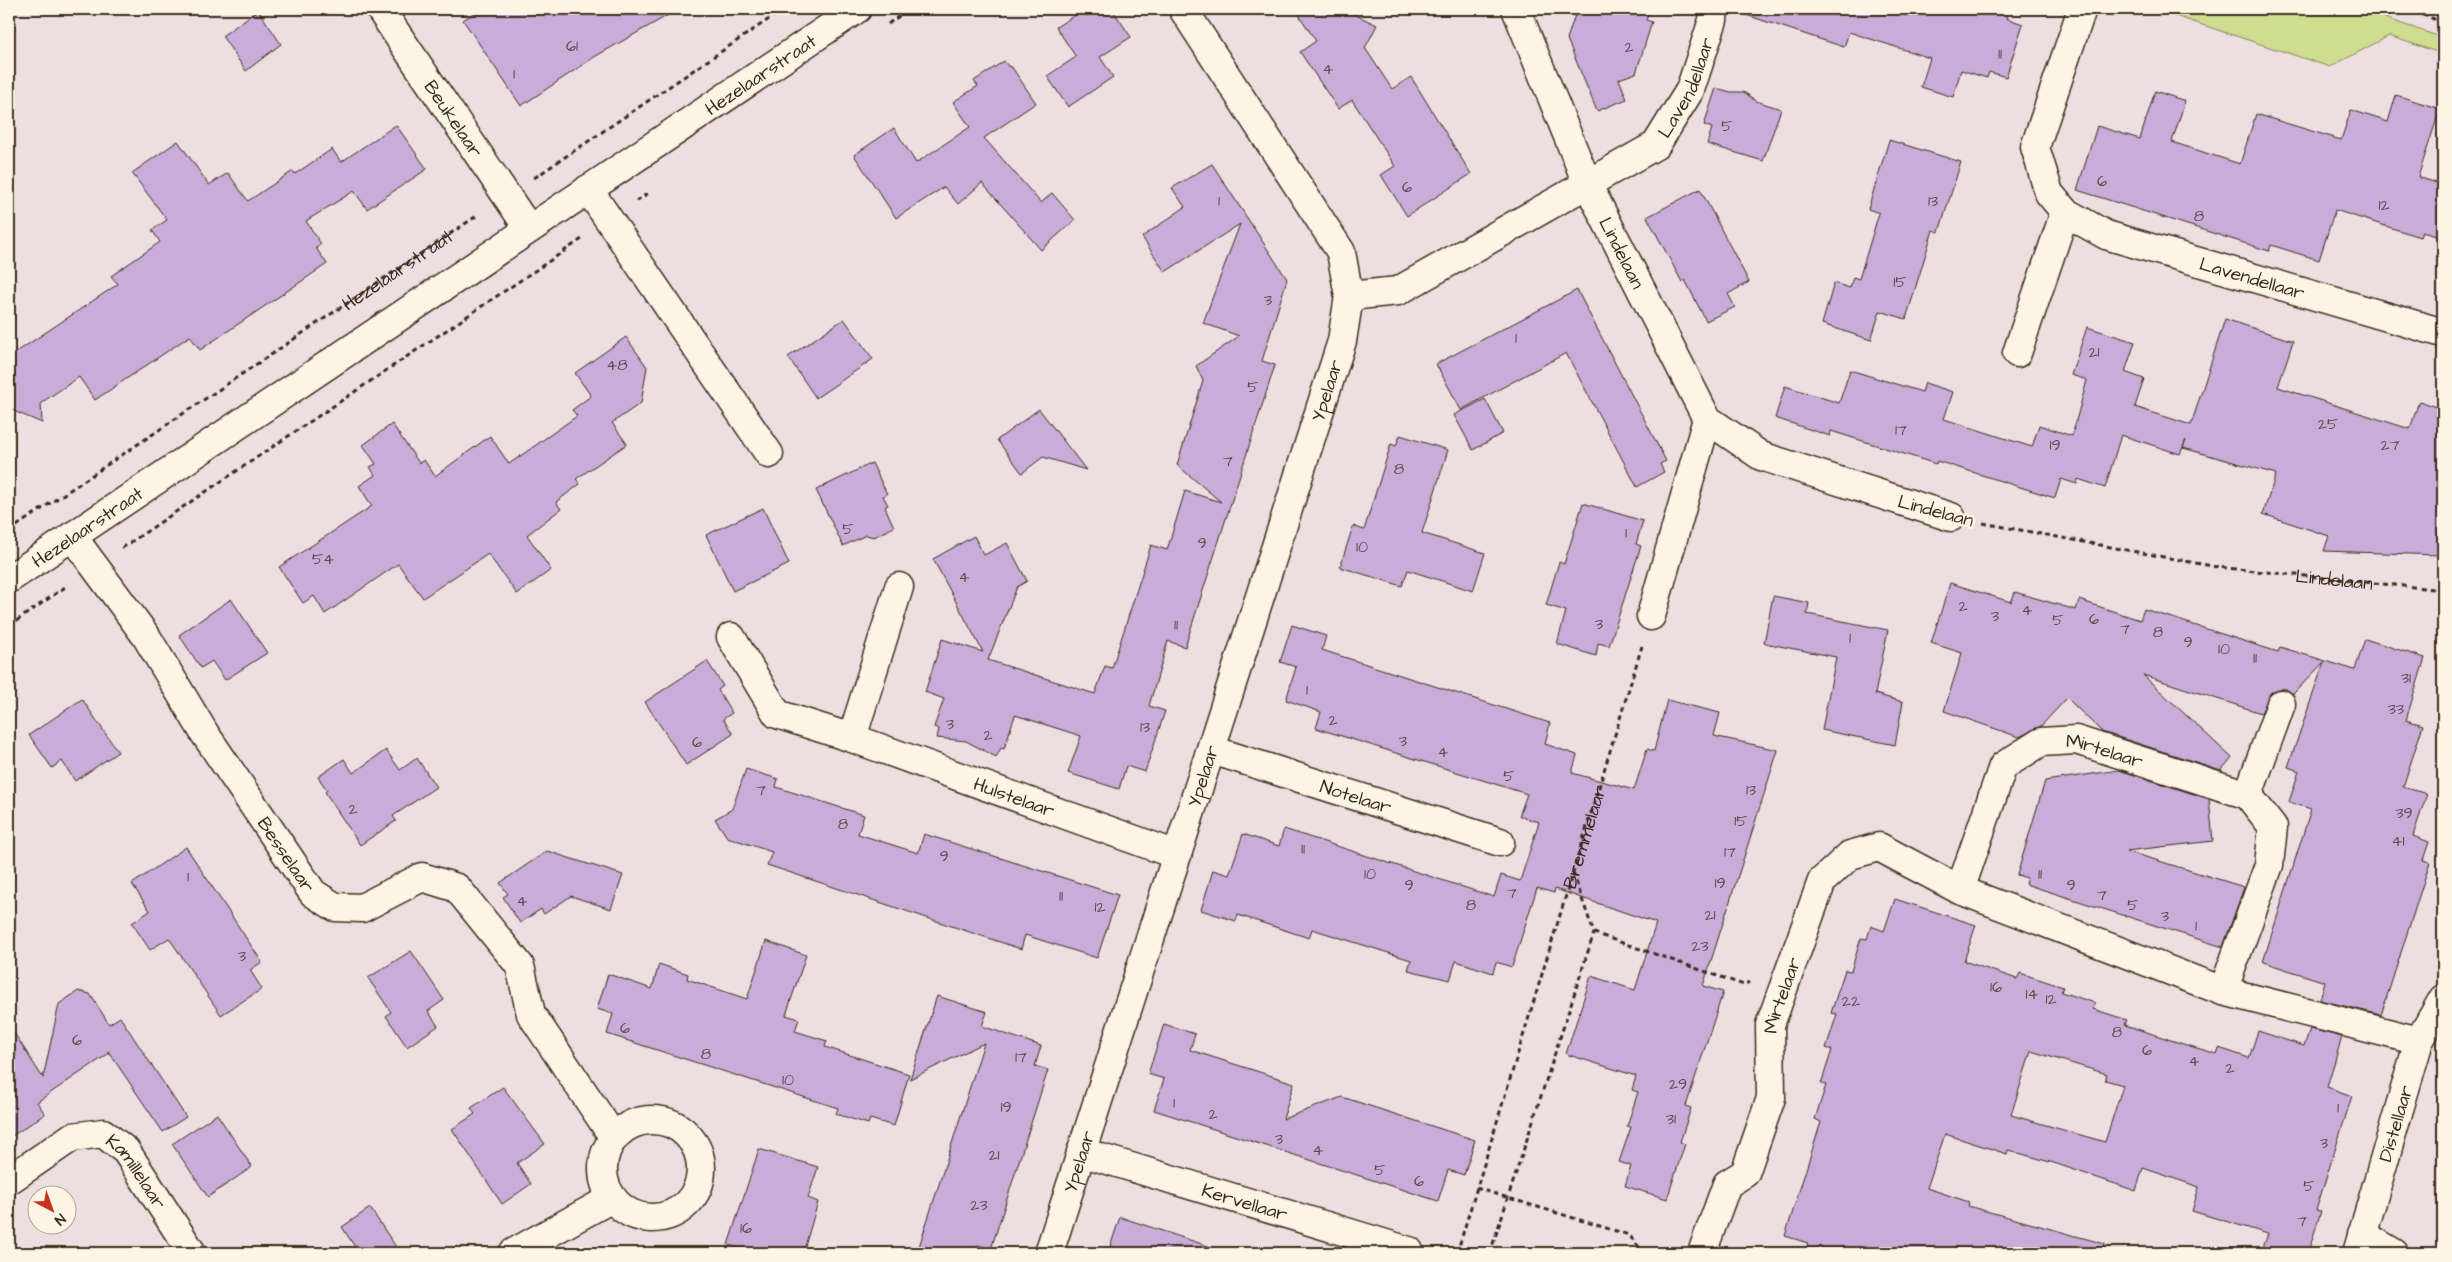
<svg xmlns="http://www.w3.org/2000/svg" width="2452" height="1262" font-family="'Architects Daughter',sans-serif">
  <style>
    .green { fill: #cfdd90; stroke: #858457 }
    .building { fill: #c9acd8; stroke: #3b2a1e; fill-rule: evenodd }
    .lines { fill: none; stroke-linecap: round; stroke-linejoin: round }
    .street-casing { stroke: #3b2a1e; stroke-width: 31 }
    .path { stroke: #3b2a1e; stroke-width: 3; stroke-dasharray: 5 4; stroke-linecap: butt }
    .street { stroke: #fcf5e5; stroke-width: 28 }
    .labels { text-anchor: middle; stroke-width: 5; stroke-linejoin: round; paint-order: stroke }
    .number-label { font-size: 16px; fill: #5e4a4c }
    .street-label { font-size: 19px; fill: #3b2a1e; stroke: #fcf5e5 }
  </style>
  <rect width="100%" height="100%" fill="#eddfe1"/>
  <filter id="ink" filterUnits="userSpaceOnUse"><feTurbulence type="fractalNoise" baseFrequency=".02" numOctaves="2"/><feDisplacementMap in="SourceGraphic" scale="10" xChannelSelector="R" yChannelSelector="G"/><feConvolveMatrix kernelMatrix="1 2 1 2 8 2 1 2 1" color-interpolation-filters="sRGB"/></filter>
  <g filter="url(#ink)">
    <!-- green -->
    <path class="green" d="M2154,9H2359L2443,38V54L2389,36L2330,67Z"/>
    <!-- building -->
    <path class="building" d="M481,9H679L596,56L521,106L463,20Z
      M1085,9H1112L1131,37L1100,57L1113,77L1068,107L1047,76L1076,57L1056,27Z
      M1295,9H1343L1377,25L1365,48L1392,89L1411,77L1471,174L1407,216L1381,175L1395,166L1352,100L1338,109L1300,52L1316,41Z
      M1577,9H1650L1646,20L1652,22L1636,73L1619,79L1627,99L1597,111L1567,39Z
      M1747,9H2009L2006,18L2023,24L2006,77L1989,72L1987,78L1961,70L1953,97L1921,87L1930,58L1849,32L1844,47L1746,15Z
      M258,10L281,44L246,71L222,36Z
      M1004,61L1009,67L1011,66L1036,103L984,138L1041,203L1052,193L1075,220L1041,250L982,183L958,204L944,187L896,218L854,155L894,128L916,163L970,127L953,102L978,86L974,81Z
      M1716,88L1731,92H1744L1756,101L1781,109L1763,161L1707,144L1712,128L1704,125Z
      M2155,91L2185,101L2172,142L2240,164L2256,114L2341,140L2351,110L2388,122L2396,95L2440,109L2418,177L2443,185V238L2422,232L2420,237L2335,210L2319,260L2271,245L2269,251L2077,190L2097,126L2140,139Z
      M396,125L427,169L367,209L354,191L306,221L321,244L316,248L327,264L200,350L190,336L95,400L79,377L41,403L42,423L9,409V357L118,284L111,276L160,242L152,230L167,220L132,173L178,141L209,185L228,173L248,201L293,171L295,174L332,149L341,162Z
      M1889,140L1961,162L1939,232L1933,230L1906,319L1880,311L1871,340L1822,324L1834,283L1850,288L1853,277L1859,279L1879,213L1868,209Z
      M1212,164L1287,279L1262,361L1275,365L1185,647L1168,641L1149,706L1165,711L1145,772L1126,766L1119,789L1068,773L1081,736L1015,715L1004,749L1001,748L996,757L966,741L937,738L939,729L934,727L944,699L925,692L942,639L983,652L933,559L974,536L984,555L1007,543L1027,581L1017,587L988,660L1095,694L1105,666L1112,668L1151,545L1167,550L1185,491L1221,502L1177,465L1203,381L1196,366L1239,336L1203,323L1240,224L1165,272L1142,237L1185,207L1172,188Z
      M1700,189L1749,282L1728,294L1735,307L1706,321L1685,280L1682,282L1647,217Z
      M1577,290L1666,461L1660,464L1664,472L1637,487L1566,353L1461,410L1436,364Z
      M844,319L873,359L816,398L788,357Z
      M2225,319L2293,341L2278,387L2410,429L2419,401L2443,409V541L2440,555L2324,551L2329,536L2263,514L2276,474L2183,448L2186,440L2180,454L2121,435L2105,488L2078,479L2077,484L2061,479L2055,498L1937,461L1936,464L1831,431L1830,436L1775,418L1785,386L1839,403L1850,370L1922,392L1925,383L1953,392L1944,419L2032,447L2039,425L2072,436L2087,380L2071,375L2087,327L2135,342L2125,372L2144,379L2135,407L2191,425Z
      M626,337L647,367L641,403L612,423L627,444L576,479L580,484L556,502L561,509L527,535L551,570L517,594L488,554L423,598L398,564L325,614L314,596L303,603L279,567L372,506L359,486L375,475L370,467L376,464L363,445L392,424L419,463L424,460L435,476L490,436L509,464L577,416L572,410L591,396L575,373Z
      M1485,399L1503,433L1473,450L1454,415Z
      M1039,409L1086,470L1043,457L1022,473L997,440Z
      M1400,435L1448,450L1422,533L1485,553L1473,591L1408,570L1402,586L1340,567L1353,526L1364,530L1391,444L1396,446Z
      M872,463L887,494L883,496L888,505L885,507L894,527L874,537L866,535L843,546L816,490Z
      M1583,503L1643,521L1636,544L1641,546L1609,646L1598,643L1596,656L1557,644L1566,611L1546,605L1559,562L1564,564Z
      M763,508L789,564L733,591L706,535Z
      M1950,583L2011,602L2015,592L2076,610L2079,600L2140,620L2144,609L2278,652L2280,647L2355,670L2365,639L2425,658L2406,720L2423,725L2403,787L2427,794L2413,836L2429,842L2423,860L2430,862L2381,1015L2320,1000L2325,982L2263,962L2311,809L2289,802L2299,771L2288,767L2324,662L2293,694L2286,689H2279L2271,692L2261,713L2143,675L2232,758L2221,770L2102,732L2067,698L2041,726L2019,737L1944,711L1962,653L1931,643Z
      M1773,596L1809,603L1807,614L1888,630L1875,694L1903,702L1895,745L1822,730L1836,657L1764,643Z
      M231,599L267,653L225,680L212,661L201,668L179,635Z
      M1292,625L1326,636L1322,650L1550,723L1545,744L1577,755L1572,773L1634,790L1647,749L1654,751L1667,700L1720,713L1714,736L1778,750L1703,986L1723,992L1686,1106L1691,1108L1680,1142L1685,1144L1667,1199L1625,1186L1631,1166L1619,1162L1631,1127L1627,1126L1638,1092L1632,1090L1636,1076L1566,1054L1591,976L1635,990L1656,923L1555,889L1554,893L1537,888L1512,967L1496,962L1493,973L1456,961L1450,980L1408,970L1411,960L1312,929L1309,938L1238,915L1236,921L1201,910L1213,870L1229,875L1243,834L1279,846L1284,829L1494,897L1501,875L1520,881L1539,822L1519,816L1527,794L1316,728L1321,712L1286,700L1296,667L1280,662Z
      M707,661L723,686L718,690L732,713L723,719L733,734L686,765L645,702Z
      M82,699L118,752L75,781L62,761L52,768L29,735Z
      M386,750L400,770L417,758L436,787L393,816L396,821L360,845L325,792L327,790L318,777L344,759L353,773Z
      M746,769L778,779L776,787L864,815L858,834L918,853L924,834L1118,895L1097,958L1025,935L1021,949L767,865L772,852L727,837L715,819L732,809Z
      M2119,770L2209,799L2213,841L2126,851L2244,887L2223,947L2025,884L2027,878L2017,875L2045,781Z
      M186,847L262,962L250,970L262,989L221,1015L169,938L150,950L132,923L150,911L132,884Z
      M547,851L623,875L611,909L571,896L544,914L541,909L520,923L503,897L508,894L500,883Z
      M1895,899L1976,925L1964,961L2017,979L2020,973L2063,987L2061,992L2095,1003L2093,1009L2127,1020L2125,1025L2180,1043L2217,1054L2219,1048L2249,1058L2258,1031L2304,1046L2310,1029L2342,1037L2327,1087L2352,1096L2316,1210L2321,1211L2308,1253H2261L2268,1234L2192,1211L2199,1187L2143,1168L2136,1191L2057,1164L2008,1150L2007,1154L1945,1134L1927,1188L1969,1202L1968,1206L2105,1244L2104,1253H1804L1808,1243L1785,1236L1821,1122L1815,1119L1826,1085L1821,1084L1832,1050L1826,1048L1837,1014L1831,1013L1845,970L1851,971L1861,938L1867,939L1871,926L1884,931ZM2031,1051L2107,1074L2105,1080L2123,1085L2105,1142L2011,1115Z
      M766,941L806,955L786,1015L799,1019L795,1031L827,1041L825,1047L909,1074L894,1126L870,1119L868,1124L836,1114L838,1108L607,1034L613,1014L597,1009L608,974L652,989L659,964L688,974L687,979L747,999Z
      M411,951L444,1000L428,1011L438,1026L407,1047L386,1016L391,1012L368,978Z
      M78,991L90,994L109,1024L120,1017L186,1117L163,1132L108,1051V1054L37,1102L45,1114L9,1138V1025L43,1078L59,1004Z
      M937,996L987,1012L982,1026L1041,1046L1035,1066L1048,1070L991,1249L978,1245L975,1253H917L984,1043L910,1079Z
      M1164,1024L1195,1034L1190,1050L1294,1083L1283,1119L1342,1097L1475,1140L1464,1175L1448,1170L1438,1201L1154,1110L1164,1079L1148,1074Z
      M503,1087L545,1144L517,1163L531,1184L502,1204L452,1129L475,1114L471,1108Z
      M217,1114L252,1167L208,1197L172,1144Z
      M759,1149L818,1167L808,1198L818,1202L803,1253H755L728,1245Z
      M370,1208L400,1253H359L342,1227Z
      M1120,1217L1211,1247L1210,1253H1108Z"/>
    <g class="lines">
      <defs>
        <g id="street">
          <path id="s4" d="M380,9L529,229"/>
          <path id="s5" d="M1516,9L1587,183L1707,419L1761,456L1951,517"/>
          <path id="s6" d="M2082,9L2035,147L2049,193L2065,212L2106,235L2443,333"/>
          <path d="M588,189L769,454"/>
          <path id="s7" d="M1349,296L1398,291L1656,145L1690,90L1713,20L1714,9"/>
          <path d="M2017,353L2065,212"/>
          <path id="s8" d="M72,536L146,636L205,734L313,893L335,907L362,908L422,877L457,888L520,966L531,1014L614,1138"/>
          <path id="s9" d="M9,579L857,9"/>
          <path d="M1651,616L1707,419"/>
          <path id="s10" d="M731,637L777,714L852,738L1177,855"/>
          <path d="M852,738L899,587"/>
          <path id="s11" d="M1212,750L1500,842"/>
          <path d="M2248,795L2281,704"/>
          <path id="s12" d="M1960,890L2003,766L2041,742L2076,740L2248,795L2273,827L2269,865L2223,991"/>
          <circle cx="652" cy="1169" r="49"/>
          <path id="s13" d="M1081,1152L1409,1251"/>
          <path id="s14" d="M9,1180L72,1137L103,1133L126,1151L192,1253"/>
          <path d="M2362,1234L2394,1253"/>
          <path d="M513,1253L612,1198"/>
          <path id="s15" d="M1049,1253L1342,341L1349,296L1341,252L1183,9"/>
          <path id="s16" d="M1708,1253L1703,1250L1727,1184L1745,1173L1771,1098L1770,1025L1822,881L1850,855L1879,847L1960,890L2223,991L2419,1041"/>
          <path id="s17" d="M2357,1253L2419,1041L2443,999"/>
        </g>
      </defs>
      <!-- street casing -->
      <use href="#street" class="street-casing"/>
      <!-- path -->
      <g class="path">
        <path d="M2405,9L2443,22"/>
        <path d="M888,24L909,9"/>
        <path d="M534,178L784,9"/>
        <path d="M636,201L650,192"/>
        <path id="s1" d="M1983,523L2217,567L2443,590"/>
        <path id="s2" d="M9,531L478,215"/>
        <path d="M122,548L582,239"/>
        <path d="M9,626L68,585"/>
        <path d="M1573,873L1594,933L1744,985L1749,982"/>
        <path d="M1476,1188L1629,1235L1644,1253"/>
        <path id="s3" d="M1457,1253L1642,646"/>
        <path d="M1490,1253L1594,933"/>
      </g>
      <!-- street -->
      <use href="#street" class="street"/>
    </g>
  </g>
  <g class="labels">
    <!-- number labels -->
    <g class="number-label">
      <text x="572" y="51">61</text>
      <text x="1629" y="52">2</text>
      <text x="2000" y="59">11</text>
      <text x="1328" y="74">4</text>
      <text x="514" y="79">1</text>
      <text x="1727" y="131">5</text>
      <text x="2102" y="186">6</text>
      <text x="1407" y="192">6</text>
      <text x="1219" y="206">1</text>
      <text x="1933" y="206">13</text>
      <text x="2384" y="210">12</text>
      <text x="2199" y="221">8</text>
      <text x="1900" y="287">15</text>
      <text x="1268" y="305">3</text>
      <text x="1516" y="343">1</text>
      <text x="2094" y="357">21</text>
      <text x="617" y="370">48</text>
      <text x="1253" y="392">5</text>
      <text x="2328" y="429">25</text>
      <text x="1901" y="435">17</text>
      <text x="2055" y="450">19</text>
      <text x="2390" y="450">27</text>
      <text x="1228" y="466">7</text>
      <text x="1399" y="474">8</text>
      <text x="848" y="534">5</text>
      <text x="1626" y="538">1</text>
      <text x="1202" y="548">9</text>
      <text x="1362" y="552">10</text>
      <text x="323" y="564">54</text>
      <text x="964" y="582">4</text>
      <text x="1963" y="611">2</text>
      <text x="2027" y="615">4</text>
      <text x="1995" y="621">3</text>
      <text x="2094" y="624">6</text>
      <text x="2058" y="625">5</text>
      <text x="1599" y="629">3</text>
      <text x="1176" y="630">11</text>
      <text x="2125" y="634">7</text>
      <text x="2158" y="637">8</text>
      <text x="1850" y="643">1</text>
      <text x="2188" y="647">9</text>
      <text x="2224" y="654">10</text>
      <text x="2255" y="663">11</text>
      <text x="2406" y="683">31</text>
      <text x="1307" y="695">1</text>
      <text x="2396" y="714">33</text>
      <text x="1333" y="725">2</text>
      <text x="950" y="729">3</text>
      <text x="1145" y="732">13</text>
      <text x="988" y="740">2</text>
      <text x="1403" y="746">3</text>
      <text x="697" y="747">6</text>
      <text x="1443" y="757">4</text>
      <text x="1509" y="781">5</text>
      <text x="761" y="795">7</text>
      <text x="1751" y="795">13</text>
      <text x="353" y="814">2</text>
      <text x="2404" y="818">39</text>
      <text x="1741" y="826">15</text>
      <text x="843" y="829">8</text>
      <text x="2398" y="846">41</text>
      <text x="1303" y="854">11</text>
      <text x="1730" y="857">17</text>
      <text x="944" y="861">9</text>
      <text x="1370" y="879">10</text>
      <text x="2040" y="879">11</text>
      <text x="188" y="882">1</text>
      <text x="1720" y="888">19</text>
      <text x="1409" y="890">9</text>
      <text x="2071" y="890">9</text>
      <text x="1512" y="898">7</text>
      <text x="2102" y="900">7</text>
      <text x="1061" y="901">11</text>
      <text x="522" y="906">4</text>
      <text x="1471" y="910">8</text>
      <text x="2133" y="910">5</text>
      <text x="1100" y="912">12</text>
      <text x="1710" y="920">21</text>
      <text x="2165" y="921">3</text>
      <text x="2196" y="931">1</text>
      <text x="1700" y="951">23</text>
      <text x="242" y="961">3</text>
      <text x="1996" y="992">16</text>
      <text x="2032" y="999">14</text>
      <text x="2051" y="1004">12</text>
      <text x="1851" y="1006">22</text>
      <text x="625" y="1033">6</text>
      <text x="2117" y="1037">8</text>
      <text x="77" y="1045">6</text>
      <text x="2147" y="1055">6</text>
      <text x="706" y="1059">8</text>
      <text x="1021" y="1062">17</text>
      <text x="2194" y="1066">4</text>
      <text x="2230" y="1073">2</text>
      <text x="788" y="1085">10</text>
      <text x="1678" y="1089">29</text>
      <text x="1174" y="1108">1</text>
      <text x="1006" y="1112">19</text>
      <text x="2338" y="1113">1</text>
      <text x="1213" y="1119">2</text>
      <text x="1671" y="1124">31</text>
      <text x="1279" y="1144">3</text>
      <text x="2324" y="1148">3</text>
      <text x="1318" y="1155">4</text>
      <text x="994" y="1160">21</text>
      <text x="1380" y="1175">5</text>
      <text x="1419" y="1186">6</text>
      <text x="2309" y="1191">5</text>
      <text x="979" y="1210">23</text>
      <text x="2302" y="1226">7</text>
      <text x="746" y="1233">16</text>
    </g>
    <!-- street labels -->
    <g class="street-label">
      <text dy="7" stroke="none"><textPath href="#s9" startOffset="905">Hezelaarstraat</textPath></text>
      <text dy="7" stroke="none"><textPath href="#s7" startOffset="411">Lavendellaar</textPath></text>
      <text dy="7" stroke="none"><textPath href="#s4" startOffset="132">Beukelaar</textPath></text>
      <text dy="7" stroke="none"><textPath href="#s5" startOffset="266">Lindelaan</textPath></text>
      <text dy="7" stroke="none"><textPath href="#s2" startOffset="468">Hezelaarstraat</textPath></text>
      <text dy="7" stroke="none"><textPath href="#s6" startOffset="418">Lavendellaar</textPath></text>
      <text dy="7" stroke="none"><textPath href="#s15" startOffset="906">Ypelaar</textPath></text>
      <text transform="translate(1936 510) rotate(15)" y="7">Lindelaan</text>
      <text dy="7" stroke="none"><textPath href="#s9" startOffset="94">Hezelaarstraat</textPath></text>
      <text dy="7" stroke="none"><textPath href="#s1" startOffset="356">Lindelaan</textPath></text>
      <text dy="7" stroke="none"><textPath href="#s12" startOffset="241">Mirtelaar</textPath></text>
      <text dy="7" stroke="none"><textPath href="#s15" startOffset="501">Ypelaar</textPath></text>
      <text dy="7" stroke="none"><textPath href="#s10" startOffset="341">Hulstelaar</textPath></text>
      <text dy="7" stroke="none"><textPath href="#s11" startOffset="151">Notelaar</textPath></text>
      <text dy="7" stroke="none"><textPath href="#s3" startOffset="435">Bremmelaar</textPath></text>
      <text dy="7" stroke="none"><textPath href="#s8" startOffset="384">Besselaar</textPath></text>
      <text dy="7" stroke="none"><textPath href="#s16" startOffset="281">Mirtelaar</textPath></text>
      <text dy="7" stroke="none"><textPath href="#s17" startOffset="135">Distellaar</textPath></text>
      <text dy="7" stroke="none"><textPath href="#s15" startOffset="96">Ypelaar</textPath></text>
      <text dy="7" stroke="none"><textPath href="#s14" startOffset="159">Kamillelaar</textPath></text>
      <text dy="7" stroke="none"><textPath href="#s13" startOffset="171">Kervellaar</textPath></text>
    </g>
  </g>
  <!-- margin -->
  <rect width="2452" height="1262" fill="none" stroke="#fcf5e5" stroke-width="30"/>
  <rect x="15" y="15" width="2422" height="1232" fill="none" stroke="#3b2a1e" stroke-width="2" filter="url(#ink)"/>
  <!-- north arrow -->
  <g transform="translate(52 1210) rotate(139)"><circle r="24" fill="#fcf5e5" stroke="#afa495"/>
  <path d="M0-4L9 19L0 12L-9 19Z" fill="#c8321e"/>
  <text y="-8" font-size="14" font-weight="bold" text-anchor="middle" fill="#3b2a1e">N</text>
  </g>
</svg>
